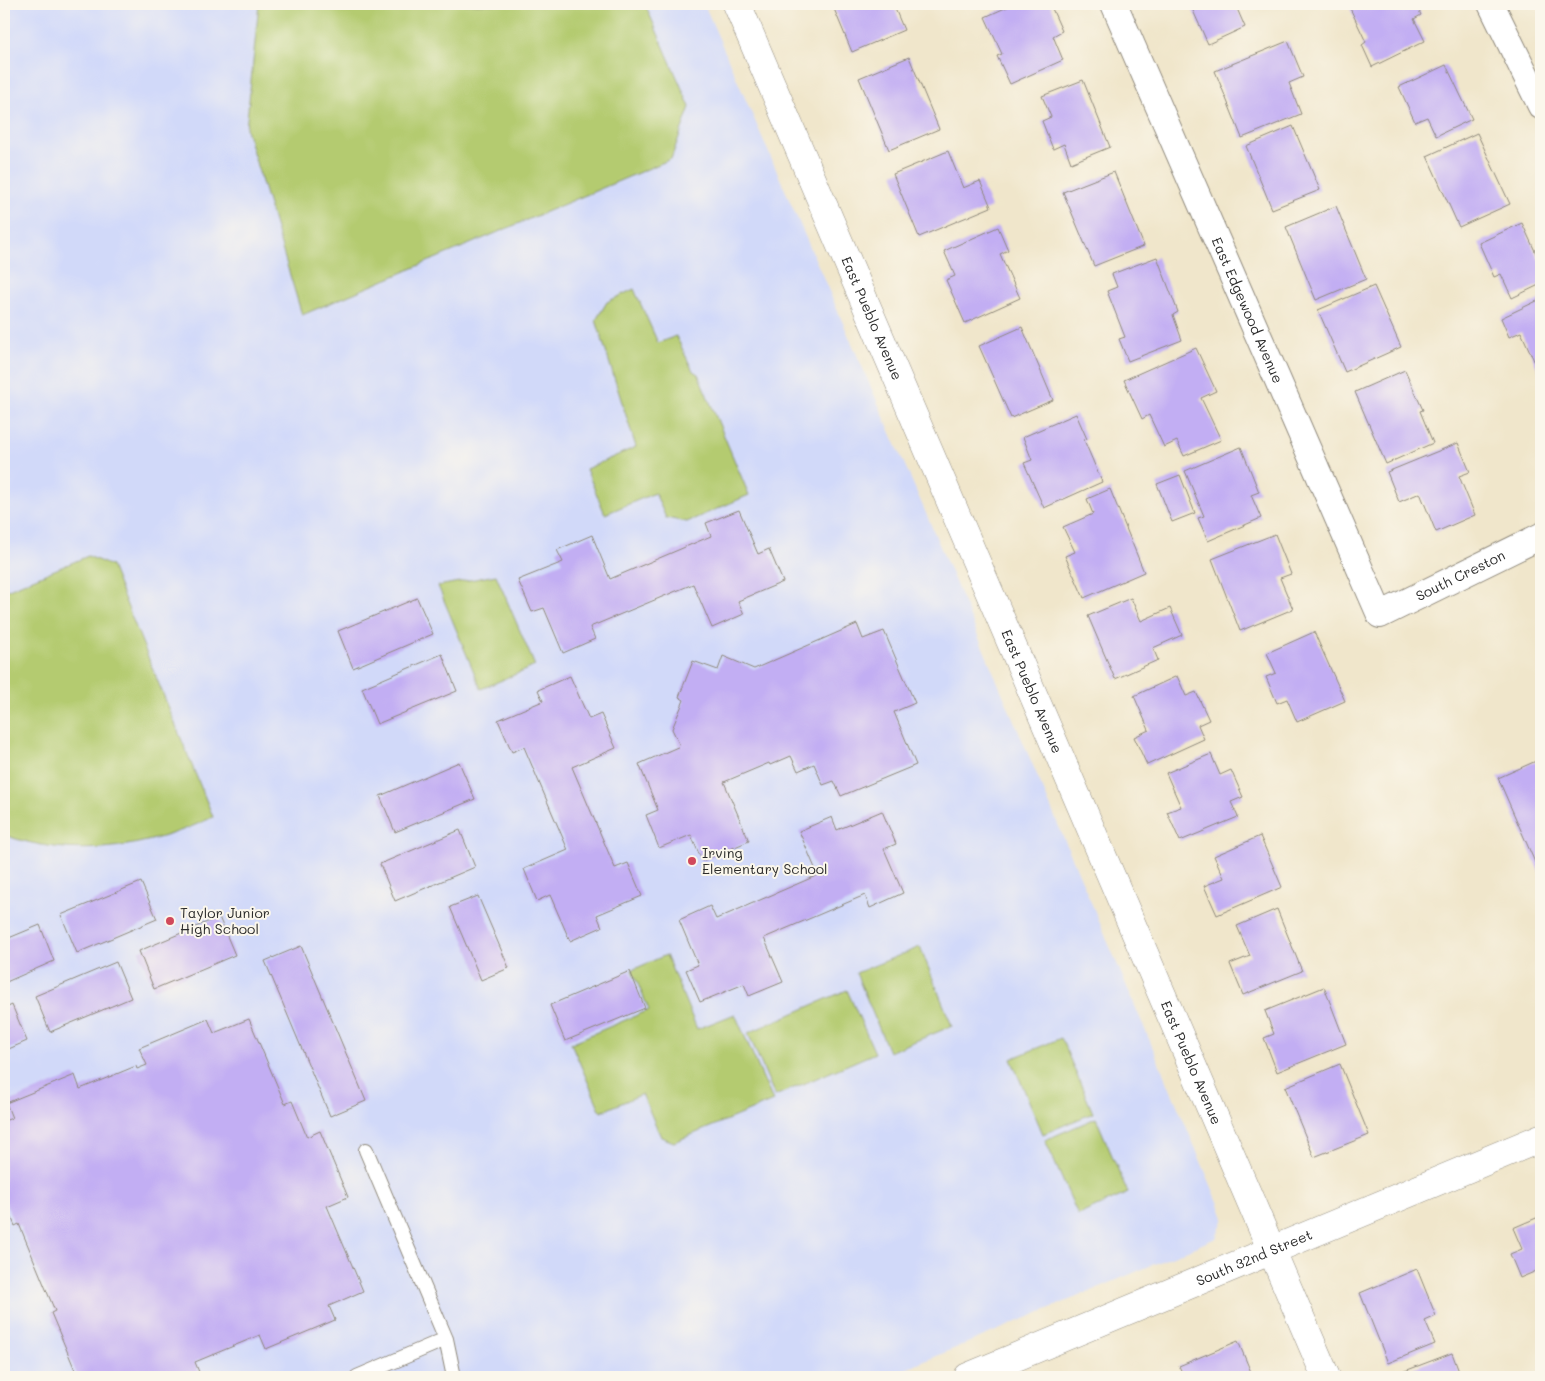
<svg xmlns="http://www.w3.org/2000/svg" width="1545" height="1381" font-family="Mali,sans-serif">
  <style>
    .built { fill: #d1d9f9 }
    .green { fill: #b4cb70; stroke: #707b4e }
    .building { fill: #c2aef3 }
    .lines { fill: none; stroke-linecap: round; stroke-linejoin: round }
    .service-casing { stroke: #8e887b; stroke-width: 16 }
    .minor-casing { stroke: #8e887b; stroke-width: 28 }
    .tertiary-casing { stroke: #8e887b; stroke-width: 29 }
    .service { stroke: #fff; stroke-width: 14 }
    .minor { stroke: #fff; stroke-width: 26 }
    .tertiary { stroke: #fff; stroke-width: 28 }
    .poi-dot { fill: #d1495b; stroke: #fbf7ec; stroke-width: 2 }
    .labels { text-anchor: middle; stroke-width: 4; stroke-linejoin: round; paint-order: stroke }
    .street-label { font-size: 14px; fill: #2b2b2b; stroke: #fbf7ec }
    .poi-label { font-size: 14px; fill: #2b2b2b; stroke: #fbf7ec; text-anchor: start }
  </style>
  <rect width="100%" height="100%" fill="#fbf7ec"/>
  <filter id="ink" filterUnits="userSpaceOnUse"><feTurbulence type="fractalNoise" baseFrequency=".02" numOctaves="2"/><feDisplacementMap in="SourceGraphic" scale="10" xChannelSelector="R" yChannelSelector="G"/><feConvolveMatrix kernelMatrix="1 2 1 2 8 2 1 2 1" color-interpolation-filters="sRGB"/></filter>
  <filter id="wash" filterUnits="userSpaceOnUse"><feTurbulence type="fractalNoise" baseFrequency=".0096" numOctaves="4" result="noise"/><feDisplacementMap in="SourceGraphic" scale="20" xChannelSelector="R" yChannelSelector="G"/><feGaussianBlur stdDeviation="1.12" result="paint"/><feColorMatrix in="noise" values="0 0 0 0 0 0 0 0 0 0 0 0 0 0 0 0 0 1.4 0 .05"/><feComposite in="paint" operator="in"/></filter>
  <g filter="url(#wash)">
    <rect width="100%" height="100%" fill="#f0e6cb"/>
    <!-- built -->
    <path class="built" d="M4,4H704L928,518L1219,1204L1224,1218L1216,1238L887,1377H4Z"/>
    <!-- green -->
    <path class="green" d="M259,4H645L690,107L671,159L302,315L246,129Z
      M634,289L658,343L676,336L693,371L698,374L749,495L687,522L666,518L655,493L605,514L586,469L636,447L596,320L607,302Z
      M88,556L111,566L213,817C147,849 74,860 4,835V591Z
      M496,575L535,666L481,689L438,586Z
      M920,947L952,1026L889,1052L856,973Z
      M666,955L697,1029L735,1014L773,1101L674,1142L661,1137L642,1094L601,1112L571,1043L649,1010L632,970Z
      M847,990L875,1053L775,1096L748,1033Z
      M1061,1038L1093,1113L1043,1134L1011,1059Z
      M1096,1118L1128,1193L1078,1215L1045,1140Z"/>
    <g id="blocks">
      <!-- building -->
      <path class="building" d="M832,4H893L904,30L852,52Z
        M1014,4H1050L1062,31L1053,36L1063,60L1010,84L997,56L1002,54L985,17Z
        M1190,4H1235L1245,27L1208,44Z
        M1348,4H1416L1421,15L1414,19L1425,41L1372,67L1362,45L1366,42Z
        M1288,41L1303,77L1289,83L1301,114L1242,138L1215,71Z
        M909,57L939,129L889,150L859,78Z
        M1446,65L1472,119L1436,136L1427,117L1415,122L1399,87Z
        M1083,80L1110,147L1071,163L1064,144L1053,149L1042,121L1051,117L1042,96Z
        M1293,126L1320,190L1272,209L1246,146Z
        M1477,133L1510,204L1459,227L1427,156Z
        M948,151L963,188L980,181L991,207L919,237L893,174Z
        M1114,172L1144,246L1094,266L1063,192Z
        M1336,206L1366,279L1316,300L1286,227Z
        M1522,223L1541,264V284L1512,298L1501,274L1494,277L1479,243Z
        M998,227L1008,250L1000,254L1020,298L965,323L946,280L955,276L944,251Z
        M1157,257L1178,312L1173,315L1182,340L1128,361L1119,339L1125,337L1107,291L1117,287L1112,274Z
        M1374,286L1401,347L1345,372L1318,310Z
        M1541,299V376L1521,332L1509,337L1501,318Z
        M1022,327L1053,400L1011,418L979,346Z
        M1196,348L1216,391L1201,398L1221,440L1184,456L1177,441L1164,447L1149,415L1142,419L1124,380Z
        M1405,370L1423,410L1420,411L1433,443L1386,464L1355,392Z
        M1076,414L1087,439L1084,440L1102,482L1044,508L1024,463L1032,460L1023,437Z
        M1458,443L1470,472L1459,476L1475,515L1436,532L1420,493L1399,502L1387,472Z
        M1241,447L1259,492L1251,495L1261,518L1208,541L1198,518L1204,516L1185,471Z
        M1180,475L1195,513L1172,522L1157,484Z
        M1110,489L1144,572L1084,598L1065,556L1075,552L1063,527L1093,514L1087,499Z
        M739,510L758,554L769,549L783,582L738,601L744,614L712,628L693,584L590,627L595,639L563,653L544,608L532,612L518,580L563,562L557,550L592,535L610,579L711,536L706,523Z
        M1275,534L1291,574L1280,578L1293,609L1240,631L1212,559Z
        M417,598L433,634L353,668L338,631Z
        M1131,598L1141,621L1170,608L1182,635L1153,648L1158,660L1115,679L1088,616Z
        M857,624L863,639L884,631L915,703L894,712L916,765L841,796L834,781L823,785L814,764L798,771L791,756L770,765L769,763L724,782L749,841L702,861L691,835L659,848L646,815L658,810L639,764L680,746L672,729L684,700L679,697L693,661L718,670L723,656L754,669Z
        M1314,632L1345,701L1297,722L1287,699L1277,703L1266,677L1276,673L1267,653Z
        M442,654L457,691L377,724L362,688Z
        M570,676L589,719L601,714L616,748L572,767L615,868L628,863L642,896L597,915L602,927L570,941L550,895L537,901L524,869L568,850L524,747L512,752L498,720L543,701L538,690Z
        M1177,676L1186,696L1196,692L1209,720L1198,725L1204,739L1147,765L1134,737L1149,730L1134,696Z
        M1211,754L1220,775L1231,770L1243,797L1231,802L1238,817L1180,841L1167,812L1181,807L1166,773Z
        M1536,761L1541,772V876L1498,778Z
        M459,762L475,799L395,832L380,796Z
        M882,811L896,844L884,849L903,893L870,908L865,895L764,938L783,982L749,996L744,984L700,1002L686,970L698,965L679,920L710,906L716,919L818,875L799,831L832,817L837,830Z
        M460,830L475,867L395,901L380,864Z
        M1260,836L1282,887L1217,915L1204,886L1224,878L1214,856Z
        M141,882L157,919L77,953L61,915Z
        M478,896L509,968L481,980L450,907Z
        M1277,909L1302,971L1243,995L1230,964L1250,956L1237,926Z
        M219,917L235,955L154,989L139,951Z
        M40,925L54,961L4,983V940Z
        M301,946L366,1101L330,1116L265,961Z
        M116,962L131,998L50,1032L35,996Z
        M630,971L645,1008L565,1041L550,1005Z
        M1324,987L1346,1044L1277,1072L1264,1038L1274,1034L1265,1011Z
        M12,1005L27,1041L4,1051V1009Z
        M208,1019L214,1033L249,1019L285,1104L292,1101L307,1137L320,1131L348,1197L327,1206L363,1291L329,1306L335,1320L266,1349L260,1335L195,1362L201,1377H78L51,1313L55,1311L19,1224L15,1226L4,1199V1121L12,1118L6,1103L75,1075L80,1089L136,1066L137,1069L147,1065L139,1048Z
        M1340,1064L1369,1135L1314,1157L1285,1087Z
        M1541,1216V1269L1520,1278L1510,1254L1522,1249L1513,1228Z
        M1417,1269L1436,1316L1425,1321L1435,1344L1388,1363L1360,1293Z
        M1238,1341L1253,1377H1184L1179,1366Z
        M1452,1353L1461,1377H1398L1397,1374Z"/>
    </g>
  </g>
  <g filter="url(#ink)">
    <use href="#blocks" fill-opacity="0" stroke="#8e887b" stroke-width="1"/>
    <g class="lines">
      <defs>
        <path id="service" d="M366,1150L446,1339
          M357,1377L446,1339L454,1377"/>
        <g id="minor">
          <path id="s1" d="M1114,4L1380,615L1541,536"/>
          <path d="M1491,4L1541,106"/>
        </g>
        <g id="tertiary">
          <path id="s2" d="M737,4L1326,1377"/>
          <path id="s3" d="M968,1377L1541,1138"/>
        </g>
      </defs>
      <!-- service casing -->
      <use href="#service" class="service-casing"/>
      <!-- minor casing -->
      <use href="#minor" class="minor-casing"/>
      <!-- tertiary casing -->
      <use href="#tertiary" class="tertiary-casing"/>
      <!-- service -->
      <use href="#service" class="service"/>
      <!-- minor -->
      <use href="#minor" class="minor"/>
      <!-- tertiary -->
      <use href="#tertiary" class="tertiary"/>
    </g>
  </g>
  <!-- markers -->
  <g class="poi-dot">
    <circle cx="692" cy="861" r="5"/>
    <circle cx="170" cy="921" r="5"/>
  </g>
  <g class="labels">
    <!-- street labels -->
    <g class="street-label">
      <text dy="5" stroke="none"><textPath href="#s1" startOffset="334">East Edgewood Avenue</textPath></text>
      <text dy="5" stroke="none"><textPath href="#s2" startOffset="342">East Pueblo Avenue</textPath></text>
      <text dy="5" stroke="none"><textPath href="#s1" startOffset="756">South Creston</textPath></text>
      <text dy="5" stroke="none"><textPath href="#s2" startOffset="748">East Pueblo Avenue</textPath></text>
      <text dy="5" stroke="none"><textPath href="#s2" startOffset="1152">East Pueblo Avenue</textPath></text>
      <text dy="5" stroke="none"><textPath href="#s3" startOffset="310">South 32nd Street</textPath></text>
    </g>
    <!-- poi labels -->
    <g class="poi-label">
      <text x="702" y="858">Irving<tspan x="702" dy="16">Elementary School</tspan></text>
      <text x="180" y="918">Taylor Junior<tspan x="180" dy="16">High School</tspan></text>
    </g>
  </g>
  <!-- margin -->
  <rect width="1545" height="1381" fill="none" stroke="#fbf7ec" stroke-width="20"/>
</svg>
